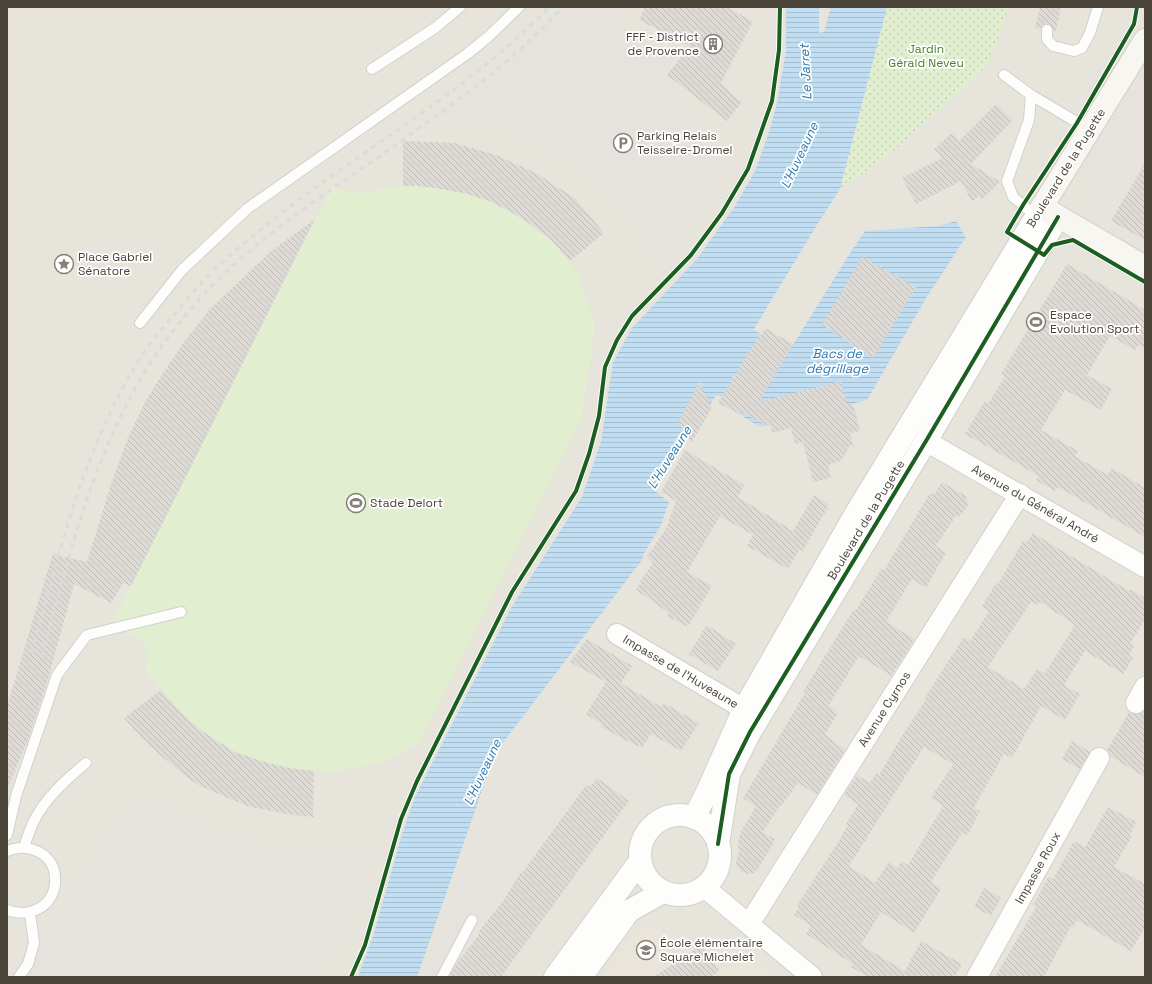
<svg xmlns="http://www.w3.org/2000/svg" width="1152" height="984" font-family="'Space Grotesk',sans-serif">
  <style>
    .residential { fill: #e7e4dc }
    .education { fill: #eae5da }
    .grass { fill: #e1eecf }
    .park { fill: url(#park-dots) }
    .parking { fill: #e6e3df }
    .water { fill: url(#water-rules) }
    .building { fill: url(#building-back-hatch); fill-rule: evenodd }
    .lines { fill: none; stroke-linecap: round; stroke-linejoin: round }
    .service-casing { stroke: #d2d0cb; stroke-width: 12 }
    .minor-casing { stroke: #d2d0cb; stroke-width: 22 }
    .tertiary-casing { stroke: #d2d0cb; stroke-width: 24 }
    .secondary-casing { stroke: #d3cfc5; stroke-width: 24 }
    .service { stroke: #fdfdfc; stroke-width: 10 }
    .minor { stroke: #fdfdfc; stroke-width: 20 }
    .tertiary { stroke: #fdfdfc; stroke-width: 22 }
    .secondary { stroke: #f7f6f1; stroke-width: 22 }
    .rail { stroke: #dbdbda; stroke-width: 3; stroke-dasharray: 5 5; stroke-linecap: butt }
    .cycleway-casing { stroke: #fff; stroke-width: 6 }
    .cycleway { stroke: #1b5e20; stroke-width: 4 }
    .labels { text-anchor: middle; stroke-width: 3.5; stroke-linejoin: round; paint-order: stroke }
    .poi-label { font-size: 12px; fill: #4b4439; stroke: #fff; text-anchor: start }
    .park-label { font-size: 12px; fill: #4a7f2a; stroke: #fff }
    .street-label { font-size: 12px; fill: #4b4439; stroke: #fff }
    .water-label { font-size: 13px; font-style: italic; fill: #2e7ab2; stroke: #fff }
  </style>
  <defs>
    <pattern id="park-dots" width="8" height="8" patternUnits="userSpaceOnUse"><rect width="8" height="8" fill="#e1eecf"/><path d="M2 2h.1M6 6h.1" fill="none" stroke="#c3cdb2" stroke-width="1.8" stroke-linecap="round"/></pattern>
    <pattern id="water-rules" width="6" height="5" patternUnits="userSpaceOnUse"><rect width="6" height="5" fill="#c0ddf1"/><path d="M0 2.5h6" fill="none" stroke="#a6bfcf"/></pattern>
    <pattern id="building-back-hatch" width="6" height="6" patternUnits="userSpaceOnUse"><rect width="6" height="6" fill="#dedbd6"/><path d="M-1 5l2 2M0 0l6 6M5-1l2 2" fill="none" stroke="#c0bdb8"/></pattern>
  </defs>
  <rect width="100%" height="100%" fill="#f4f2ee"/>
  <!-- residential -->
  <path class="residential" d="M7,7H1145V977H7Z"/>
  <!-- education -->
  <path class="education" d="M649,922L677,961L701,945L719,971L744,954L774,977H603L635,933Z"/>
  <!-- grass -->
  <path class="grass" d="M332,186L358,194L403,186H418L441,189L464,193L489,201L511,212L550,239L570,261L578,276L586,297L594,324L592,351L581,419L419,744C402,752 384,763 366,766C308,779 244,765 199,728C178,712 162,690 145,670C154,639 135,637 112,624Z"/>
  <!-- park -->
  <path class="park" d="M887,7H1008L998,39L986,66L889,155L840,189Z"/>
  <!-- parking -->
  <path class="parking" d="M563,7H620L611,21L676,57L660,80L732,166L707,207L659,265L633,222L612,196L564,157L502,128L466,119L437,115L466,93L491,79L513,55L545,26Z
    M1098,61L1129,66L1111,96L1083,89Z
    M1145,63V147L1102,218L1087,207L1107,174L1075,179Z
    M547,698L662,779L642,805L593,771L551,830L509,882L486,919L452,965L448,977H425L451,927L442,922L505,758Z
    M140,794L189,822L236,843L283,852L346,851L360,846L372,852L352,927L336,936L324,949L318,965L321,977L16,976Z"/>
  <!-- water -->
  <path class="water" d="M786,7H819V33L824,32L831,7H887L840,189L820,220L757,324L754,330L761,334L750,352L746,356L747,357L737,375H734L732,378L734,380L722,397L716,395L711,403L669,467L655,491L669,502L661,525L643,555L642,560L495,753L417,977H358L374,933L402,834L415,797L511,608L582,497L601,442L613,362L632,328L697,259L735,206L755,171L769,132L777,104L786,50Z
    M956,221L966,237L928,295L867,400L760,427L739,414L755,388L789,347L791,348L852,250L865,231L938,226Z"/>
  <!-- building -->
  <path class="building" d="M645,7H726L753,21L721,83L729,90L728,91L742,102L727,121L667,75L690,46L639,20Z
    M1040,7H1061L1056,31H1054L1051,25L1047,24L1043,25L1041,29L1035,28Z
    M996,104L1013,120L971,164L1000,182L981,200L979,196L972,202L961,181L916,204L902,178L942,158L934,149L952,133L959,141Z
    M403,141L454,143L496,155L536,173L576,199L604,233L570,261L550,239L532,225L511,212L489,201L464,193L441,189L418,186H403Z
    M1145,163V240L1111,221Z
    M315,219L131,586L123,583L111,603L74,584L47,683L28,739L7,790V706L53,553L64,557L87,562L112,481L128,438L145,402L165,370L184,342L210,309L270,252Z
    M863,256L875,265V264L916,287L873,358L822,325Z
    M1067,264L1145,310V349L1138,345L1135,350L1110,336L1087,375L1112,389L1101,410L1065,390L1041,430L1078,451L1075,456L1108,475L1112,468L1145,488V537L1058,487L1055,491L1036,480L1039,476L965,434L984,402L988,404L1005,376L1001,374Z
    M765,329H767L793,344L759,402L841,381L847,405L853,403L860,431L850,433L853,446L848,447V449L841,461L828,465L831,478L813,482L803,442L795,444L791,428L772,433L771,427L740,412L739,414L718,403L747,356H745Z
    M699,381L712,408L691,443L678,421L692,398Z
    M685,450L744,485L738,497L793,531L814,495L829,505L803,551L800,549L788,569L747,546L753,535L720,516L687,572L712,586L688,627L667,616L669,613L636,590L640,584L639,583L653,563L647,556L666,529L676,501L661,492Z
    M942,482L966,496L968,505L961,515L955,517L936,546L946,553L926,588L912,579L886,622L915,639L891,676L859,656L829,705L838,713L825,734L845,750L817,795L798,783L783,804L779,807L763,832L775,839L771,848L757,870L753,873L747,874L742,872L738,868L736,863L737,857L739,853L738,844L740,833L756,806L743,798L805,693L803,692L834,641L854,609L856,610L881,569L884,570L930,493L934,495Z
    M1033,533L1129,591L1131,589L1145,598V619L1130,644L1134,646L1129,655L1133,658L1123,674L1085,651L1064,685L1080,694L1065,720L1041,706L1012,758L1004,754L974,808L980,811L968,835L962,832L955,845H954L931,882L941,889L914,933L881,912L861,945L905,971L921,941L962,964L955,977H868L851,967L853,964L806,934L811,926L794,915L799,907L797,905L839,841L848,825L846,824L858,804L844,795L857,775L870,783L876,773L879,775L897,744L926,699L925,697L964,637L970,641L989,611L982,606L996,583L998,584L1023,541L1026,543ZM1031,602L1037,605L1040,602L1075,625L1045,673L1037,669L1024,689L988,667ZM924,747L953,764L931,798L943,806L908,865L901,861L898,868L889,862L875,883L849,866Z
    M707,625L736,644L718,671L689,654Z
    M587,639L632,666L621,683L661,707L664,703L699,723L681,751L651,734L642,748L621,738L600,726L602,724L586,714L606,682L570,662Z
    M161,690L179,710L198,728L234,752L268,763L289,768L314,771L313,817L287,814L247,806L200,786L188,778L160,755L141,737L124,718Z
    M1129,712L1136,714L1143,712L1145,713V777L1110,756L1107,750Z
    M1072,741L1090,752L1080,769L1062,759Z
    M597,778L629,801L501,977H449L457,963L479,935L478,934L482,927L503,901L521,872L522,873L586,785L590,787Z
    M1108,807L1136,822L1130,835L1132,836L1114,867L1145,884V927L1131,951L1077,920L1073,928L1071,926L1044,977H995L1036,907L1033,905L1049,876L1053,879L1074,841L1085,847Z
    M984,888L1001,898L991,916L974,907Z
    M701,945L719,971L710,977H654Z"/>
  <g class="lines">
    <defs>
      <path id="service" d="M1047,30V39L1053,46L1074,51L1082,48L1090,33L1098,7
        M372,69L435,28L460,7
        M1004,75L1031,95L1029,120L1007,181L1013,197L1036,216
        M1031,95L1090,130
        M140,323L182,270L248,208L467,54L488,37L519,7
        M7,835L16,796L57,675L87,635L181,612
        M24,847C27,838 30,829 34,821C45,798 67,779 86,763
        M7,851C27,842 54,853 55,877C57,905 31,919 7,910
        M19,977L28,964L34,943L30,913
        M442,977L472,920"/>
      <g id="minor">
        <path id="s1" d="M926,441L1145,567"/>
        <path id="s2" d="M617,634L744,709L747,724"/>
        <path d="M1136,703L1145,687"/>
        <path d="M704,887L812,977"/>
        <path id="s3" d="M749,924L1020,494"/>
        <path id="s4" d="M977,977L1099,758"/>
      </g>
      <path id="tertiary" d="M640 855a40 40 0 1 1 80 0a40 40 0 1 1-80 0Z
        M694,818L708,790L744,709L855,515L1042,207
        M718,844L729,774L750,732L926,441L1058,217
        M555,977L640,861
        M581,977L629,911L663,892"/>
      <path id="secondary" d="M1145,40L1042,207L1145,267"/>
    </defs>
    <!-- service casing -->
    <use href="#service" class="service-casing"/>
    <!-- minor casing -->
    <use href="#minor" class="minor-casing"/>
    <!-- tertiary casing -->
    <use href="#tertiary" class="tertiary-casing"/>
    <!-- secondary casing -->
    <use href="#secondary" class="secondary-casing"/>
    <!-- service -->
    <use href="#service" class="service"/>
    <!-- minor -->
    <use href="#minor" class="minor"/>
    <!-- tertiary -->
    <use href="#tertiary" class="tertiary"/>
    <!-- secondary -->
    <use href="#secondary" class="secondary"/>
    <!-- rail -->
    <path class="rail" d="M31,653C61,549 85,439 147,348C155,336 165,326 174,315C188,297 204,279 220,264C247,240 275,218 304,196C387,135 477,82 549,7
      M42,655C66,568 87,479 130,398C135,388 141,377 147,368C168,335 198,298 227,271C266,235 310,204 354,174C400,142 446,110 490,75C516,55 540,31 563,7"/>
    <defs>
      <path id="cycleway" d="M1137,7L1134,24L1077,123L1023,205L1007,232L1044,255L1052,245L1073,240L1145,282
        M718,844L729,774L750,732L926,441L1058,217
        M351,977L365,945L401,819L417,781L512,592L576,491L589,454L599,416L605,367L617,340L632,316L691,255L722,213L748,169L772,101L779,50L780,7"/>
    </defs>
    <!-- cycleway casing -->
    <use href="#cycleway" class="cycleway-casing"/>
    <!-- cycleway -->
    <use href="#cycleway" class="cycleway"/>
  </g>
  <!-- icons -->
  <defs>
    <symbol id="building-ring" viewBox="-11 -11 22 22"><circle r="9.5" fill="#fff" stroke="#868178" stroke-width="1.5"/><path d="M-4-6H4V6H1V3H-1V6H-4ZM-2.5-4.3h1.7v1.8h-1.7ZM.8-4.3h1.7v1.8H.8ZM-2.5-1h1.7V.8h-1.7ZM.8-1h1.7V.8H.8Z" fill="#868178"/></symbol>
    <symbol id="parking-ring" viewBox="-11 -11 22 22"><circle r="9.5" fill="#fff" stroke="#868178" stroke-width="1.5"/><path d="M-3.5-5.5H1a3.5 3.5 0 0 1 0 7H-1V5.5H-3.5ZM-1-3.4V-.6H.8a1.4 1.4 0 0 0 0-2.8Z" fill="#868178"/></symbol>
    <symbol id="sight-ring" viewBox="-11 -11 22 22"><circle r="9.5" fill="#fff" stroke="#868178" stroke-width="1.5"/><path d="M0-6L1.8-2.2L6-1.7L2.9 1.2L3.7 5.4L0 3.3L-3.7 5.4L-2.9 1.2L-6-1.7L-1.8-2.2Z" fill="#868178"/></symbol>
    <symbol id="stadium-ring" viewBox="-11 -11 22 22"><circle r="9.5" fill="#fff" stroke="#868178" stroke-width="1.5"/><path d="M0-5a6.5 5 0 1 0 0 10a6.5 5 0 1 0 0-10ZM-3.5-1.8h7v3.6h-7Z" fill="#868178"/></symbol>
    <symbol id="school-ring" viewBox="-11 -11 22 22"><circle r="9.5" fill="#fff" stroke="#868178" stroke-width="1.5"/><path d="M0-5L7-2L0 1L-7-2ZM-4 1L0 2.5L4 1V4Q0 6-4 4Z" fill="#868178"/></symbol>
  </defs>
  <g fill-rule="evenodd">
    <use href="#building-ring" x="702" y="33" width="22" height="22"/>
    <use href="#parking-ring" x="612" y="132" width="22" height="22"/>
    <use href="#sight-ring" x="53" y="253" width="22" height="22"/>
    <use href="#stadium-ring" x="1025" y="311" width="22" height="22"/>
    <use href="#stadium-ring" x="345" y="492" width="22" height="22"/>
    <use href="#school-ring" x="635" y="939" width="22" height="22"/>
  </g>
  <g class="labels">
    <!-- poi labels -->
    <g class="poi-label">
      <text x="699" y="41" text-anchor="end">FFF - District<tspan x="699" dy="14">de Provence</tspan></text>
      <text x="637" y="140">Parking Relais<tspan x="637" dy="14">Teisseire-Dromel</tspan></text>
      <text x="78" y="261">Place Gabriel<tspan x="78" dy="14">Sénatore</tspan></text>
      <text x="1050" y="319">Espace<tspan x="1050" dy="14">Evolution Sport</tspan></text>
      <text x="370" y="507">Stade Delort</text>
      <text x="660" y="947">École élémentaire<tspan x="660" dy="14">Square Michelet</tspan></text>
    </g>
    <!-- park labels -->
    <g class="park-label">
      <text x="926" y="53">Jardin<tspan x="926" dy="14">Gérald Neveu</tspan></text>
    </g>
    <!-- street labels -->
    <g class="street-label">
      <text transform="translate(1066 168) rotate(-58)" y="4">Boulevard de la Pugette</text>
      <text dy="4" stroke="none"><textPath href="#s1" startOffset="126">Avenue du Général André</textPath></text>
      <text transform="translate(866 520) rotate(-59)" y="4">Boulevard de la Pugette</text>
      <text dy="4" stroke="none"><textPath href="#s2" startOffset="74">Impasse de l'Huveaune</textPath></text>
      <text dy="4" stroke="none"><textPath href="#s3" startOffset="254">Avenue Cyrnos</textPath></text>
      <text dy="4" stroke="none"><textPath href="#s4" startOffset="125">Impasse Roux</textPath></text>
    </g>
    <!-- water labels -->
    <g class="water-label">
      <text transform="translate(805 72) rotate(-93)" y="5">Le Jarret</text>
      <text transform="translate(799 155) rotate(-65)" y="5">L'Huveaune</text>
      <text x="837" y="358">Bacs de<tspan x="837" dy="15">dégrillage</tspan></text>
      <text transform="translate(669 457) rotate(-58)" y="5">L'Huveaune</text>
      <text transform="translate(482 772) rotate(-65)" y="5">L'Huveaune</text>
    </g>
  </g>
  <!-- border -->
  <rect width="1152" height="984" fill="none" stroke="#4b4439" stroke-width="16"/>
</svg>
